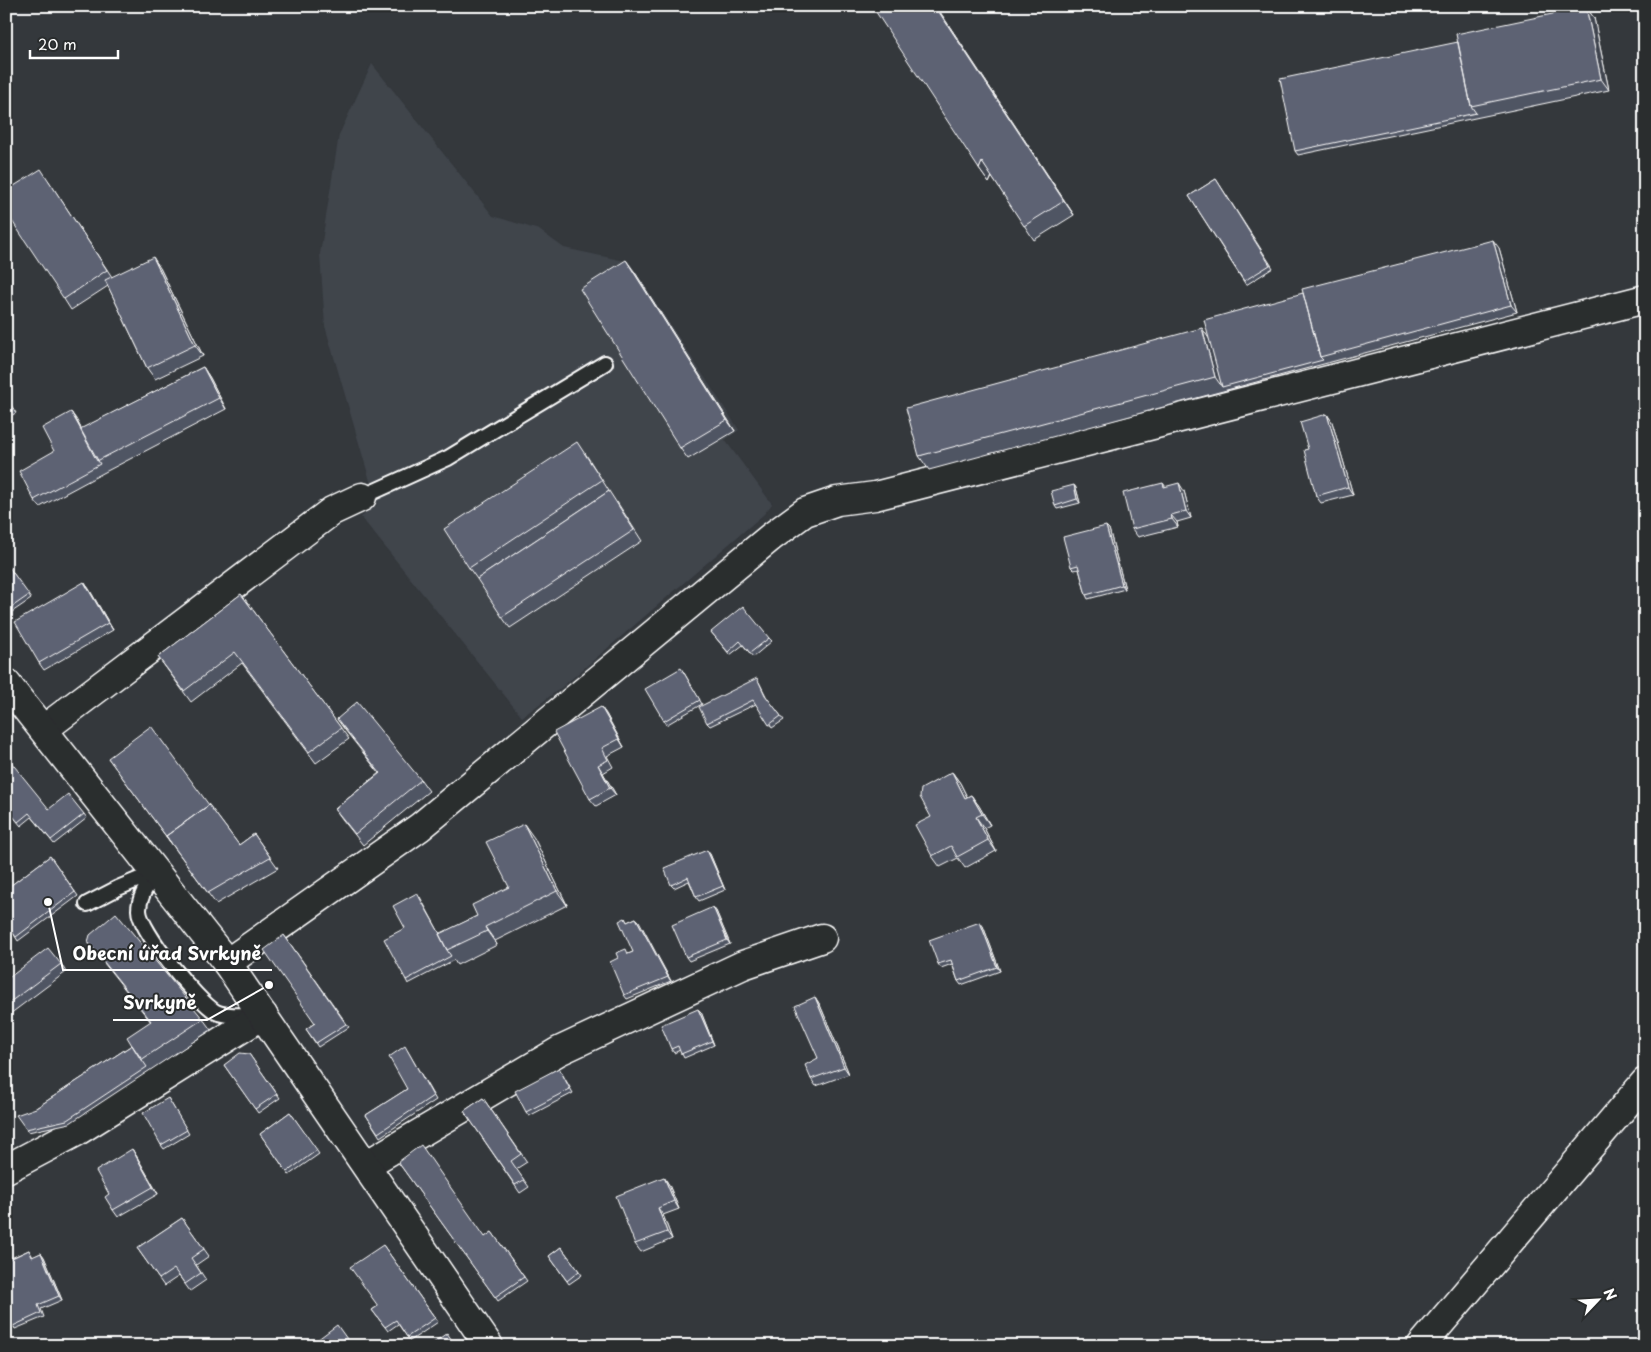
<svg xmlns="http://www.w3.org/2000/svg" width="1651" height="1352" font-family="'Playpen Sans',sans-serif">
  <style>
    .built { fill: #40454c }
    .lines { fill: none; stroke-linecap: round; stroke-linejoin: round }
    .service-casing { stroke: #fff; stroke-width: 18 }
    .minor-casing { stroke: #fff; stroke-width: 31 }
    .tertiary-casing { stroke: #fff; stroke-width: 31 }
    .service { stroke: #2a2d2e; stroke-width: 14 }
    .minor { stroke: #2a2d2e; stroke-width: 28 }
    .tertiary { stroke: #2a2d2e; stroke-width: 28 }
    .wall { fill: #505463; stroke: #fff }
    .shaded-wall { fill: #414550; stroke: #fff }
    .building { fill: #5d6273; stroke: #fff }
    .leader { fill: none; stroke: #fff; stroke-width: 2 }
    .callout-dot { fill: #fff; stroke: #2a2d2e; stroke-width: 2 }
    .callout-label { font-size: 18px; text-anchor: middle; font-weight: bold; fill: #fff; stroke: #2a2d2e; stroke-width: 4; stroke-linejoin: round; paint-order: stroke }
  </style>
  <rect width="100%" height="100%" fill="#34383c"/>
  <filter id="ink" filterUnits="userSpaceOnUse"><feTurbulence type="fractalNoise" baseFrequency=".02" numOctaves="2"/><feDisplacementMap in="SourceGraphic" scale="10" xChannelSelector="R" yChannelSelector="G"/><feConvolveMatrix kernelMatrix="1 2 1 2 8 2 1 2 1" color-interpolation-filters="sRGB"/></filter>
  <g filter="url(#ink)">
    <!-- built -->
    <path class="built" d="M372,64L493,216L539,230L564,248L629,262L739,430L725,440L772,504L764,514L561,688L522,717L361,517L377,505L325,326L320,254L339,135Z"/>
    <g class="lines">
      <defs>
        <path id="service" d="M362,497L448,458L605,363
          M156,872C149,884 139,895 139,910C139,930 198,1002 216,1012C226,1017 246,1015 258,1015
          M87,904L118,888L156,872"/>
        <path id="minor" d="M44,729L332,511L362,497
          M227,963L420,827L771,537L805,512L837,501L875,496L1645,299
          M366,1165L559,1051L743,965L822,938
          M6,1169L76,1132L263,1015"/>
        <path id="tertiary" d="M6,683L227,963L489,1346
          M1421,1346L1645,1082"/>
      </defs>
      <!-- service casing -->
      <use href="#service" class="service-casing"/>
      <!-- minor casing -->
      <use href="#minor" class="minor-casing"/>
      <!-- tertiary casing -->
      <use href="#tertiary" class="tertiary-casing"/>
      <!-- service -->
      <use href="#service" class="service"/>
      <!-- minor -->
      <use href="#minor" class="minor"/>
      <!-- tertiary -->
      <use href="#tertiary" class="tertiary"/>
    </g>
    <!-- wall -->
    <path class="wall" d="M936,6L1074,215L1034,240L992,177L989,183L979,169Z
      M1586,7L1594,18L1609,90L1298,155L1295,151L1458,42Z
      M1216,179L1273,268L1246,285L1189,196Z
      M48,180L112,277L160,268L203,356L155,379L147,368L108,286L71,310L64,299Z
      M1499,248L1517,312L929,470L919,456Z
      M634,271L735,431L688,459L680,448Z
      M203,367L210,378L226,409L105,472L40,507L34,500L71,412L81,429Z
      M6,397L16,413L6,418Z
      M1327,414L1332,422L1353,495L1321,503L1316,496L1308,449Z
      M585,453L609,491L477,579L469,568Z
      M1163,483L1166,487L1184,491L1191,518L1177,522L1178,527L1138,537L1132,529Z
      M1074,485L1076,488L1080,503L1057,509L1055,506Z
      M617,502L642,541L510,628L502,617Z
      M1106,526L1109,529L1125,589L1088,599L1086,595L1079,569L1074,570L1071,567Z
      M6,563L31,599L6,616Z
      M84,582L89,589L113,630L44,670L39,663Z
      M241,594L349,739L316,763L242,663L191,702L158,657Z
      M711,632L769,638L772,641L753,657L743,645L730,655Z
      M683,671L702,704L666,725L664,721Z
      M759,682L767,698L784,720L772,728L756,704L710,726L707,723Z
      M601,707L606,714L624,747L607,756L613,767L603,773L616,795L596,806L590,799Z
      M337,719L421,780L429,791L363,845L343,820L335,809L379,773L345,730Z
      M108,758L209,805L239,845L254,834L278,868L216,904Z
      M952,772L960,783L967,797L971,795L979,806L990,825L984,828L996,851L965,868L958,858L940,867L932,856L931,817Z
      M6,808L49,809L84,814L87,818L54,844L32,817L21,826Z
      M534,838L567,905L495,941L497,945L457,965L454,960L408,984L406,980L405,928L420,897L440,934L477,916L509,887Z
      M710,854L725,890L699,901L696,897L689,881L674,888L671,885Z
      M50,856L78,896L18,941L13,933L6,938V889Z
      M716,911L730,944L689,961L686,957Z
      M625,918L627,922L636,918L671,981L627,999L624,995L628,954L633,952Z
      M983,926L1000,971L961,985L958,981L952,964L941,968L938,964Z
      M284,935L349,1027L318,1047L306,1029L315,1023Z
      M88,942L203,1019L211,1030L70,1123L28,1132L26,1129L36,1108L132,1045L151,1022L96,953Z
      M61,964L66,972L6,1017V980Z
      M815,997L820,1005L849,1074L816,1086L811,1079L818,1058Z
      M701,1012L714,1045L684,1058L680,1050L674,1053L671,1049Z
      M407,1050L436,1100L380,1137L366,1115L407,1089Z
      M249,1054L280,1098L258,1113L224,1065Z
      M559,1068L573,1093L529,1116L526,1112Z
      M168,1098L189,1134L164,1149L161,1145Z
      M483,1098L527,1162L516,1169L529,1187L520,1193L464,1111Z
      M290,1112L319,1154L289,1175L260,1134Z
      M132,1149L137,1157L158,1194L118,1217L113,1210L109,1194Z
      M398,1162L485,1237L492,1232L527,1281L498,1301Z
      M664,1177L669,1185L679,1209L663,1215L672,1239L641,1252L635,1244Z
      M182,1218L209,1256L196,1265L206,1280L190,1291L179,1276L164,1286L137,1248Z
      M383,1245L438,1322L410,1341L398,1324L388,1331L372,1310L378,1306Z
      M561,1247L582,1275L569,1284L549,1256Z
      M29,1250L33,1257L41,1253L44,1257L62,1300L41,1309L44,1317L15,1329L14,1327L6,1330V1252L10,1256L11,1258Z"/>
    <!-- shaded-wall -->
    <path class="shaded-wall" d="M935,6H936L1074,215L1064,201Z
      M1586,7L1594,18L1609,90L1601,79Z
      M982,162L992,176L989,183L979,169Z
      M1493,240L1499,248L1517,312L1511,305Z
      M153,257L160,268L203,356L195,345Z
      M626,260L634,271L735,431L727,420Z
      M1202,328L1212,343L1222,387L1215,377Z
      M203,367L210,378L226,409L219,398Z
      M71,412L76,419L99,460Z
      M1327,414L1332,422L1353,495L1348,487Z
      M1179,483L1184,491L1191,518L1186,511Z
      M1074,485L1076,488L1080,503L1077,499Z
      M1171,515L1177,522L1178,527L1172,519Z
      M1106,526L1109,529L1125,589L1122,585Z
      M84,582L89,589L113,630L108,623Z
      M601,707L606,714L624,747L619,739Z
      M598,765L603,773L616,795L610,788Z
      M952,772L960,783L973,809L965,798Z
      M971,795L979,806L990,825L982,814Z
      M976,817L984,828L996,851L988,840Z
      M524,824L534,838L567,905L557,891Z
      M707,850L710,854L725,890L723,886Z
      M713,907L716,911L730,944L727,940Z
      M636,918L639,921L671,981L668,977Z
      M980,922L983,926L1000,971L997,967Z
      M485,927L495,941L497,945L487,931Z
      M815,997L820,1005L849,1074L844,1067Z
      M698,1009L701,1012L714,1045L712,1041Z
      M132,1149L137,1157L158,1194L153,1187Z
      M664,1177L669,1185L679,1209L674,1201Z
      M658,1208L663,1215L672,1239L667,1232Z
      M41,1253L44,1257L62,1300L59,1296Z"/>
    <!-- building -->
    <path class="building" d="M872,6H935L1064,201L1024,226L982,162L979,169Z
      M1586,7L1601,79L1471,106L1456,34Z
      M1458,42L1471,106L1476,113L1295,151L1280,79Z
      M41,169L107,270L64,299L6,212V191Z
      M1216,179L1270,265L1244,281L1189,196Z
      M1493,240L1511,305L1320,357L1302,289Z
      M153,257L195,345L147,368L105,280Z
      M626,260L727,420L680,448L580,289Z
      M1303,293L1320,357L1323,360L1222,387L1204,320Z
      M1202,328L1215,377L919,456L906,408Z
      M203,367L219,398L97,461L80,429Z
      M6,398L13,409L6,413Z
      M71,412L100,464L34,500L19,471L54,451L42,428Z
      M1327,414L1348,487L1316,496L1304,450L1308,449L1300,422Z
      M577,442L602,480L469,568L444,529Z
      M1163,483L1164,487L1179,483L1186,511L1171,515L1172,519L1132,529L1123,493Z
      M1074,485L1077,499L1055,506L1051,491Z
      M609,491L634,530L502,617L477,579Z
      M1106,526L1122,585L1086,595L1078,565L1071,567L1063,537Z
      M6,563L29,595L6,611Z
      M84,582L108,623L39,663L15,622Z
      M241,594L341,728L309,752L235,652L184,691L158,657Z
      M743,606L769,638L750,653L740,641L728,652L711,632Z
      M681,668L700,700L664,721L645,689Z
      M757,678L765,695L781,716L769,725L753,700L707,723L699,707Z
      M357,702L421,780L355,834L335,809L380,773L337,719Z
      M601,707L619,739L602,748L608,760L598,765L610,788L590,799L554,732Z
      M151,726L209,805L166,836L171,843L108,758Z
      M6,756L49,809L68,794L84,814L51,840L29,813L18,822L6,808Z
      M952,772L965,798L971,795L982,814L976,817L988,840L957,857L951,846L932,856L915,825L931,817L920,797L921,789Z
      M209,805L239,845L254,834L270,857L208,893L166,836Z
      M524,824L557,891L485,927L487,931L447,950L439,934L477,916L472,905L509,887L486,842Z
      M707,850L723,886L696,897L688,877L671,885L664,868Z
      M50,856L75,892L16,937L10,929L6,932V889Z
      M417,893L440,934H439L447,950L451,956L406,980L384,939L405,928L393,906Z
      M713,907L727,940L686,957L672,925Z
      M116,913L203,1019L141,1060L127,1037L151,1021L88,942L90,935Z
      M625,918L627,922L636,918L668,977L624,995L610,962L618,958L616,953L626,949L628,954L633,952L619,921Z
      M980,922L997,967L958,981L951,960L938,964L929,940Z
      M284,935L346,1024L316,1043L306,1029L315,1023L264,950Z
      M48,948L61,964L6,1005V980Z
      M815,997L844,1067L811,1079L805,1065L818,1058L795,1006Z
      M698,1009L712,1041L681,1054L678,1046L671,1049L661,1025Z
      M132,1045L147,1067L67,1120L26,1129L16,1115L36,1108Z
      M405,1046L433,1096L378,1133L366,1115L407,1089L389,1057Z
      M240,1053L249,1054L277,1094L255,1109L224,1065Z
      M559,1068L570,1089L526,1112L515,1091Z
      M168,1098L187,1130L161,1145L143,1113Z
      M483,1098L521,1154L511,1161L524,1180L515,1185L464,1111Z
      M290,1112L317,1150L287,1172L260,1134Z
      M421,1145L485,1237L492,1232L524,1277L495,1297L398,1162Z
      M132,1149L153,1187L113,1210L105,1197L109,1194L96,1171Z
      M664,1177L674,1201L658,1208L667,1232L635,1244L616,1196Z
      M182,1218L204,1249L191,1258L201,1273L185,1284L174,1269L159,1279L137,1248Z
      M383,1245L435,1318L407,1337L396,1320L385,1327L372,1310L378,1306L350,1267Z
      M561,1247L579,1271L567,1281L549,1256Z
      M29,1250L32,1257L41,1253L59,1296L38,1305L41,1313L13,1326L11,1323L6,1325V1252H7L10,1259Z
      M337,1325L352,1346H309Z
      M447,1333L456,1346H429Z"/>
  </g>
  <!-- callouts -->
  <path class="leader" d="M48 902L63 970H272M269 985L207 1020H113"/>
  <g class="callout-dot">
    <circle cx="48" cy="902" r="5"/>
    <circle cx="269" cy="985" r="5"/>
  </g>
  <g class="callout-label">
    <text x="167" y="960">Obecní úřad Svrkyně</text>
    <text x="160" y="1009">Svrkyně</text>
  </g>
  <!-- margin -->
  <rect width="1651" height="1352" fill="none" stroke="#2a2d2e" stroke-width="25"/>
  <rect x="12" y="12" width="1626" height="1327" fill="none" stroke="#fff" stroke-width="2" filter="url(#ink)"/>
  <!-- north arrow -->
  <g transform="translate(1598 1300) rotate(65)" stroke="#2a2d2e" stroke-width="4" paint-order="stroke">
  <path d="M0-4L9 19L0 12L-9 19Z" fill="#ffffff"/>
  <text y="-8" font-size="14" font-weight="bold" text-anchor="middle" fill="#ffffff">N</text>
  </g>
  <!-- scale -->
  <path d="M30 50v8h88v-8" fill="none" stroke="#ffffff" stroke-width="2.5"/>
  <text x="38" y="50" font-size="15" fill="#ffffff" stroke="#2a2d2e" stroke-width="4" paint-order="stroke">20 m</text>
</svg>
